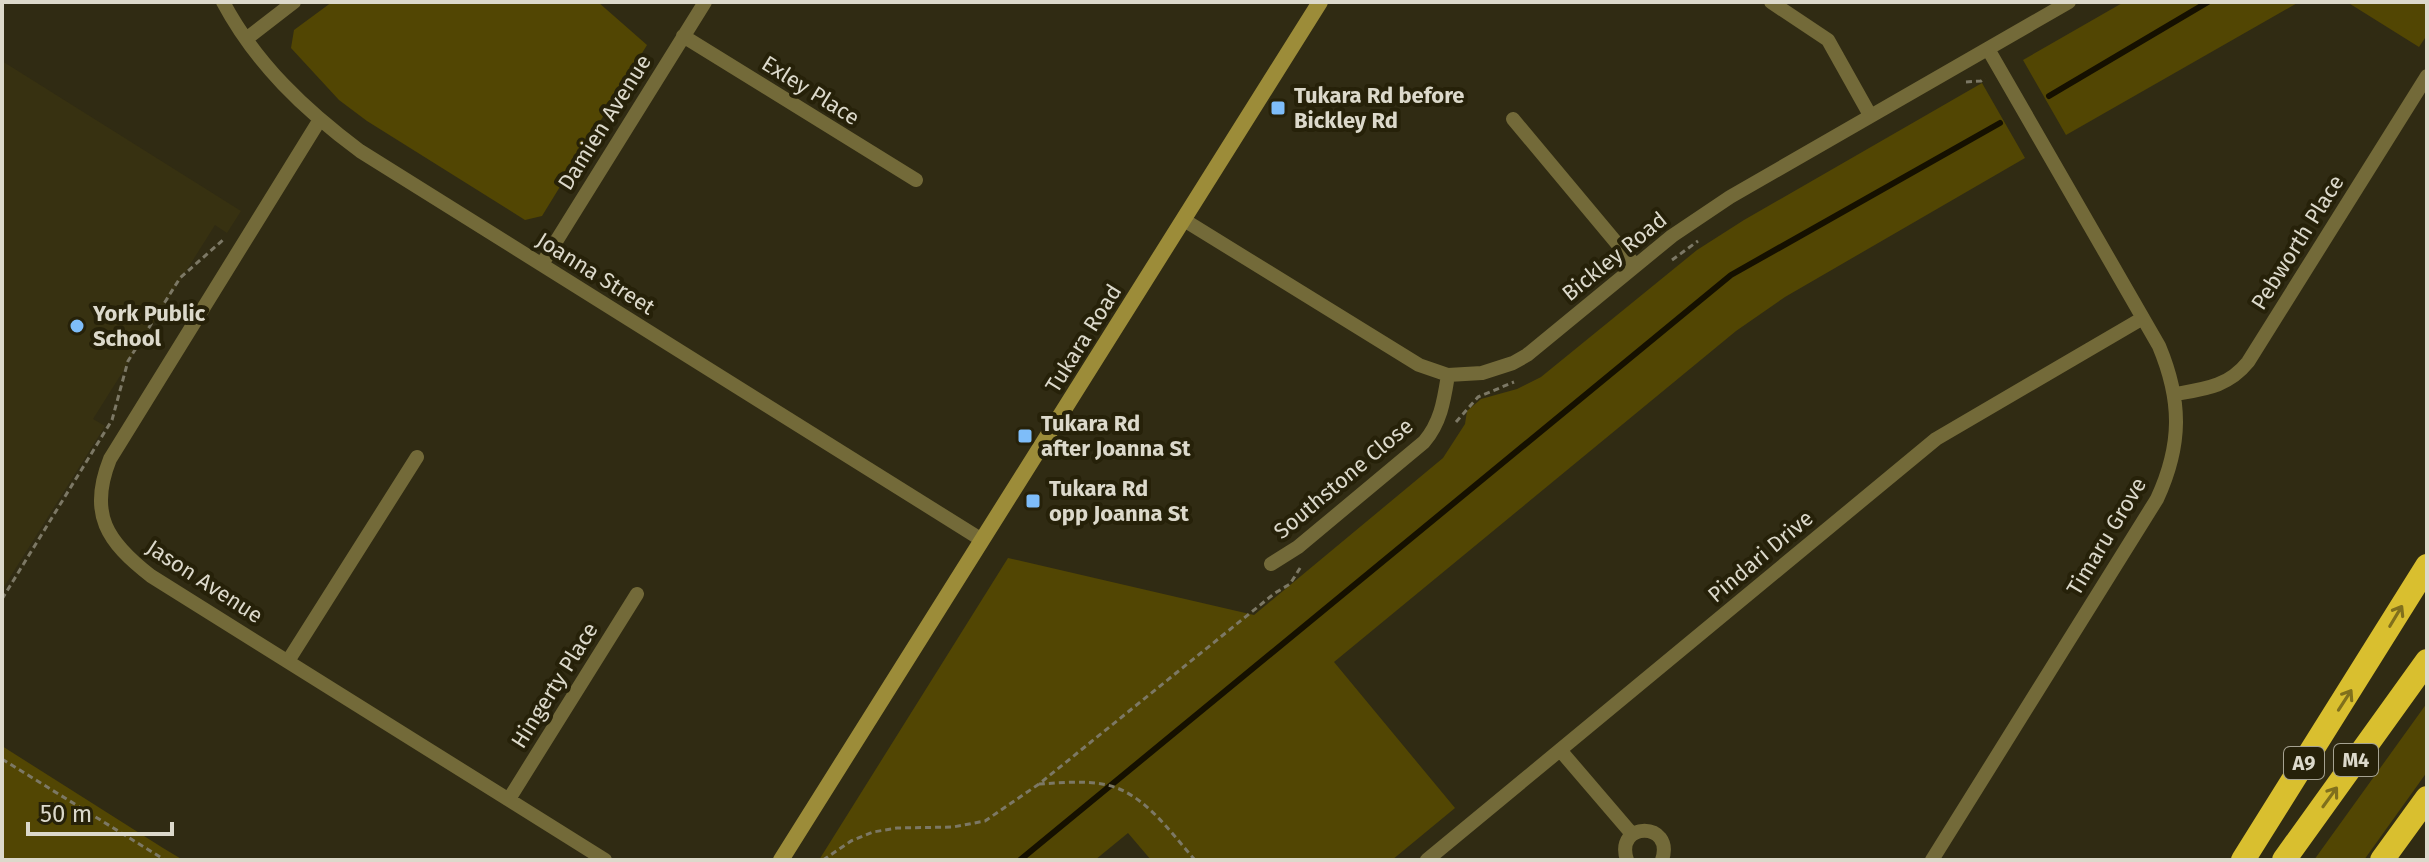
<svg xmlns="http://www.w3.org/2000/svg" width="2429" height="862" font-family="'Fira Sans',sans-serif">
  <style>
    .built { fill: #373111 }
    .green { fill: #524603 }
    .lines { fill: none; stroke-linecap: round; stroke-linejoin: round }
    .stream { stroke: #151000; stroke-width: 6 }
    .path { stroke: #7c7865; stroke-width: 3; stroke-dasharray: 6 4; stroke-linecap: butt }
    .street { stroke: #736a39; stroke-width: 14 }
    .secondary { stroke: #9c8c39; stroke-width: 16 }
    .highway { stroke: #d9bf2f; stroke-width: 24 }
    .oneway { stroke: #80701c }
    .poi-dot { fill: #7ebdf9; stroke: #262109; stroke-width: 3 }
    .labels { text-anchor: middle; stroke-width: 8; stroke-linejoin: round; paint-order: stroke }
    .shield { fill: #262109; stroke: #a5a291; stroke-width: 2 }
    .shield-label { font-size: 20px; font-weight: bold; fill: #dcd9cb }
    .street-label { font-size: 22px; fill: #dcd9cb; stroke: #262109 }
    .poi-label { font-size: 22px; font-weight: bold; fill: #dcd9cb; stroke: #262109; text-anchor: start }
  </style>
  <rect width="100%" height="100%" fill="#302b13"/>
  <!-- built -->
  <path class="built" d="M2,61L241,211L227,233L215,225L93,419L105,426L2,590Z"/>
  <!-- green -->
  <path class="green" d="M332,2H598L647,45L542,216L525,220L367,121L339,100L291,48L294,30Z
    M2124,2H2299L2066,135L2023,60Z
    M2347,2H2427V35L2419,47Z
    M1982,83L2025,158L1785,297L1736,331L1334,662L1455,808L1392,860H1151L1128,833L1095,860H819L1008,558L1254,615L1443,458L1465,424L1467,411L1481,399L1517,389L1541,377L1697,250L1744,220Z
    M2427,703V772L2364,860H2314Z
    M2,746L163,848L183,860H2Z"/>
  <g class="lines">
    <!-- stream -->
    <path class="stream" d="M2049,96L2208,2
      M1020,860L1731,275L2000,123"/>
    <!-- path -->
    <path class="path" d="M1966,82L1981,81L1985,78
      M1672,260L1698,241
      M1456,422L1478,397L1514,382
      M2,599L112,420L128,361L180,278L224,239
      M2,759L165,860
      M1039,784C1061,783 1085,780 1107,785C1144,793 1171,833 1195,860
      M823,860L851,841L873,832L897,828L953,827L985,821L1039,784L1275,593L1290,584L1302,565"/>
    <!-- street -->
    <path class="street" d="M223,2C256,64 305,110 360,151L982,540
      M1771,2L1828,40L1870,115
      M683,36L916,180
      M246,39L294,2
      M1513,119L1635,265
      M319,121L110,459C88,514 107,542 151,576L605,860
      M1184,220L1419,365L1448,375L1482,373L1513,363L1527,355L1672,236L1730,197L2069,2
      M542,264L705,2
      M2175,394C2204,389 2228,387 2248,362L2427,76
      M1271,564L1298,547L1424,442C1441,422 1444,400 1448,375
      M288,661L417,457
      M1560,750L1632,834
      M509,799L637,594
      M1427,860L1936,439L2143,318
      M1627,860C1614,821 1675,821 1662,860
      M1932,860L2157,499C2182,445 2182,401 2159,346L1988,49"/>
    <!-- secondary -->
    <path class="secondary" d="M781,860L1320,2"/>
    <!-- highway -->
    <path class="highway" d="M2243,860L2427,566
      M2284,860L2427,661
      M2382,860L2427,798"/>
  </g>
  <!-- one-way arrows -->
  <defs><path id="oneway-shaft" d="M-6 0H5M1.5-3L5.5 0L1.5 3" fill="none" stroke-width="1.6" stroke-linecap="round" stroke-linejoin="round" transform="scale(2)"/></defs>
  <g class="oneway">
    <use href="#oneway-shaft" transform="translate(2396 616) rotate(-59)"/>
    <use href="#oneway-shaft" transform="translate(2345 700) rotate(-57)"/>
    <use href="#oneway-shaft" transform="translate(2330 797) rotate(-54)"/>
  </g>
  <!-- markers -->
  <g class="poi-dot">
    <rect x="1270" y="100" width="16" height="16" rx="4"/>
    <circle cx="77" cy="326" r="8"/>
    <rect x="1017" y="428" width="16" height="16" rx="4"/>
    <rect x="1025" y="493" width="16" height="16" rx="4"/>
  </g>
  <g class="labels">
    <!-- shield labels -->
    <g class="shield">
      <rect x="2334" y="744" width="44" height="32" rx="6"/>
      <rect x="2284" y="747" width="40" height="32" rx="6"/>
    </g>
    <g class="shield-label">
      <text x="2356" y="767">M4</text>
      <text x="2304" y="770">A9</text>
    </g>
    <!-- street labels -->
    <g class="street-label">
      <text transform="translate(811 90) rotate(32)" y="8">Exley Place</text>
      <text transform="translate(604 122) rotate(-58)" y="8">Damien Avenue</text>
      <text transform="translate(2297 242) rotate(-58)" y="8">Pebworth Place</text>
      <text transform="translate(1614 256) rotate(-39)" y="8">Bickley Road</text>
      <text transform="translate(596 273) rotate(32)" y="8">Joanna Street</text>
      <text transform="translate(1083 338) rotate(-58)" y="8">Tukara Road</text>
      <text transform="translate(1343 478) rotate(-40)" y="8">Southstone Close</text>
      <text transform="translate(2106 536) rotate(-59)" y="8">Timaru Grove</text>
      <text transform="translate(1760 556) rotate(-40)" y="8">Pindari Drive</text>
      <text transform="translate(205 581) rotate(33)" y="8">Jason Avenue</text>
      <text transform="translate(554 685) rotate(-58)" y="8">Hingerty Place</text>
    </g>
    <!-- poi labels -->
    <g class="poi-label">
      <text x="1294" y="103">Tukara Rd before<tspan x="1294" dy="25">Bickley Rd</tspan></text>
      <text x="93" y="321">York Public<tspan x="93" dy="25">School</tspan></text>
      <text x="1041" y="431">Tukara Rd<tspan x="1041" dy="25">after Joanna St</tspan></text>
      <text x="1049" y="496">Tukara Rd<tspan x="1049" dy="25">opp Joanna St</tspan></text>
    </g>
  </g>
  <!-- border -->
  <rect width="2429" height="862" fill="none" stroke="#dcd9cb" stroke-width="8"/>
  <!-- scale -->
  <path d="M28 822v12h144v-12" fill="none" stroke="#dcd9cb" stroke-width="4"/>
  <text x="40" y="822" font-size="24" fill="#dcd9cb" stroke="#262109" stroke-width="6" paint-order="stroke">50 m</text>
</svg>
